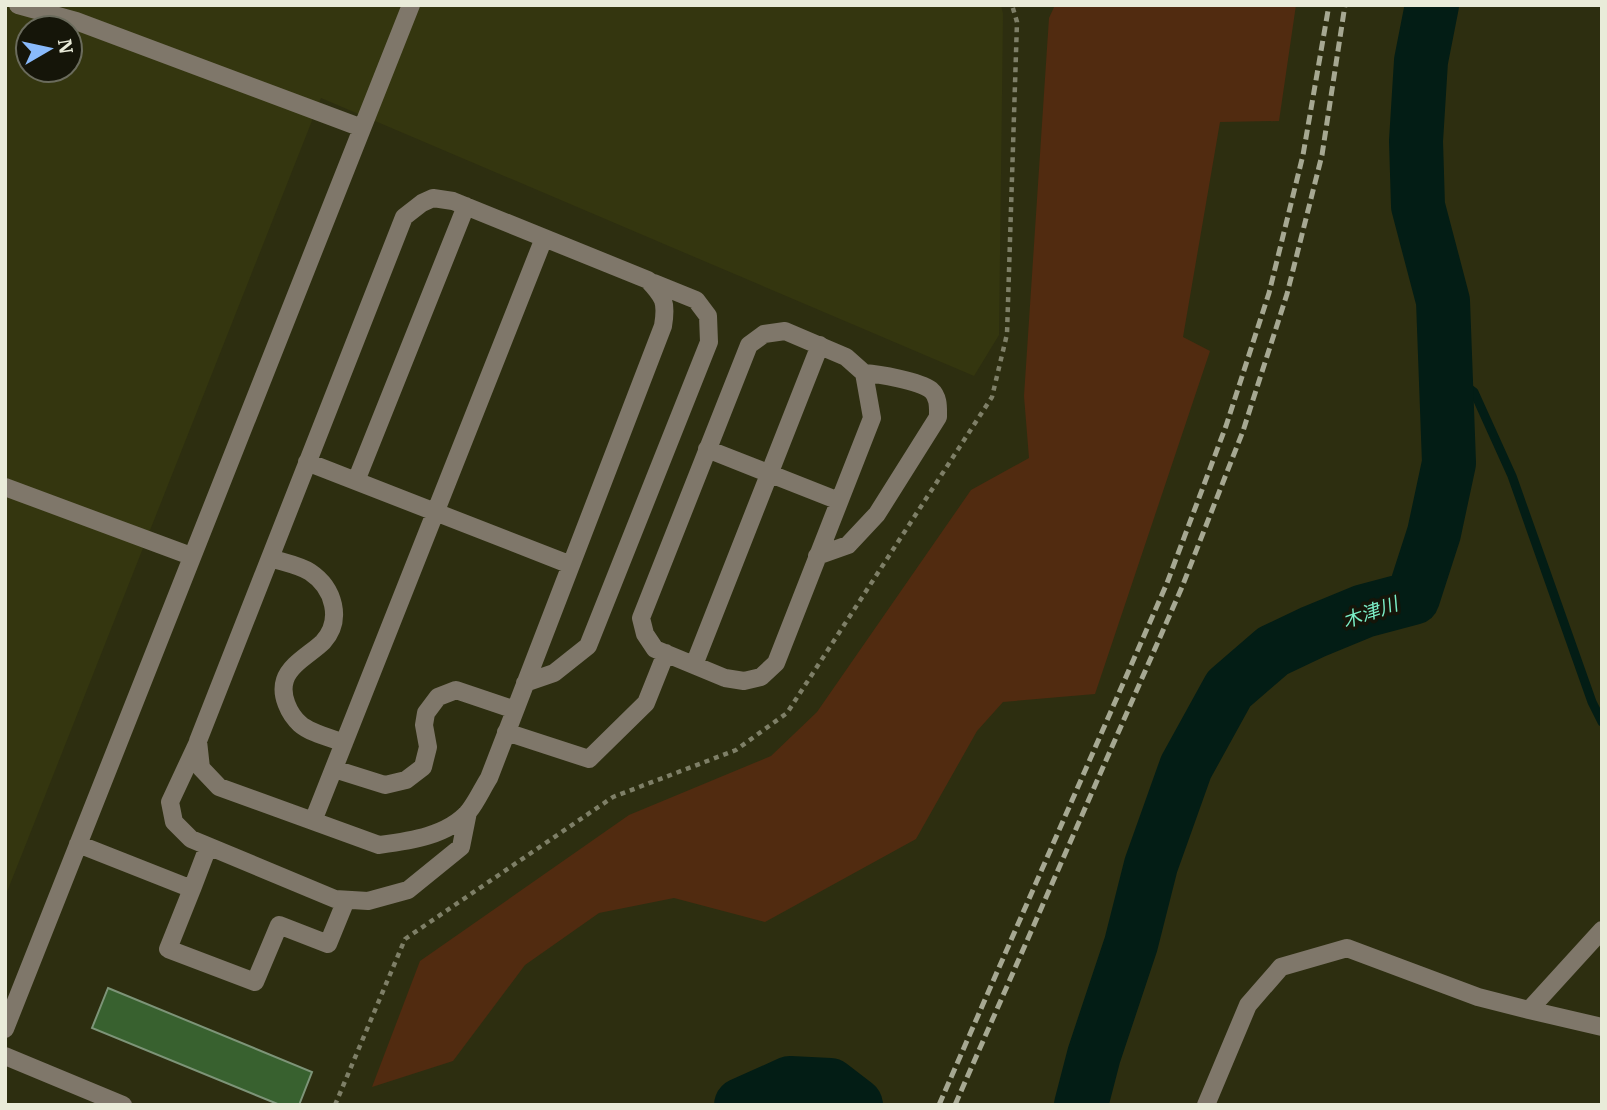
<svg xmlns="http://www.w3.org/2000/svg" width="1607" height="1110" font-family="'IBM Plex Serif','Noto Sans JP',serif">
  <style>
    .built { fill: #34360f; fill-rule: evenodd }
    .green { fill: #512b10 }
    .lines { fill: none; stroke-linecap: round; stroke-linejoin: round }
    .stream { stroke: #031d15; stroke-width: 9 }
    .river { stroke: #031d15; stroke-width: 54 }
    .building { fill: #38612f; stroke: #7d9478; stroke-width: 2 }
    .path { stroke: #7e7f67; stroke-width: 4.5; stroke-dasharray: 5 5; stroke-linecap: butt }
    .minor { stroke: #7f776a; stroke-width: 18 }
    .rail { stroke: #a6a892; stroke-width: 5; stroke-dasharray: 10 5; stroke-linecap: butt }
    .labels { text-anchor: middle; stroke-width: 7; stroke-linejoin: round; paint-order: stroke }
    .water-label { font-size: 19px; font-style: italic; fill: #7aedc6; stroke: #151509 }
  </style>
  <rect width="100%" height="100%" fill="#2d2e10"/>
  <!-- built -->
  <path class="built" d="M5,5H1001L1003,14L999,335L974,376L321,98L5,897ZM28,28H70V70H28Z"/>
  <!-- green -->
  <path class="green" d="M1055,5H1296L1279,121L1220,122L1183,337L1210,351L1095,694L1003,702L977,731L916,839L765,922L674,898L599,913L525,965L453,1061L372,1087L420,961L629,815L771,756L817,712L971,490L1029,458L1024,396L1049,18Z"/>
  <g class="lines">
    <!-- stream -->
    <path class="stream" d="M1446,371L1474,392L1512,476L1592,702L1602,722"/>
    <!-- river -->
    <path class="river" d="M741,1105L790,1083L830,1085L856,1105
      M1081,1105L1094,1055L1131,944L1151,865L1186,767L1229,689L1273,651L1313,632L1364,611L1413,598L1434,533L1449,463L1443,301L1418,206L1416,141L1421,61L1432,5"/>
  </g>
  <!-- building -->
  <path class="building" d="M108,988L312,1072L299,1105H280L92,1028Z"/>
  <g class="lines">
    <!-- path -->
    <path class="path" d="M335,1105L405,939L613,797L736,750L787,713L992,397L1007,334L1017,22L1012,5"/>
    <!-- minor -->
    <path class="minor" d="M18,5L76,21L362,128
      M433,198L453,201L648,280C664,297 667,302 663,326L489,778C482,789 477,801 469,811C448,836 409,841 379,845L219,787L201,768L198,741L404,217L422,203Z
      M785,331L846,357L864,373L872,418L776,663L761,677L744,681L725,678L655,649L645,634L641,618L749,345L764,334Z
      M707,449L839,501
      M307,462L571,565
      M356,481L466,206
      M5,487L191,556
      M817,556L848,545L877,514L938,417C938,408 939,397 931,390C919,381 879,374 864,373
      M270,558C282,562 299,565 310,572C334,588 343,620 323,642C312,653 290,664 285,680C280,695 289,714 300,724C310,733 331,738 344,743
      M694,665L820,345
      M525,683L554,673L588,646L709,342L708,316L696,300L654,283
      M506,732L589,759L646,703L666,653
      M198,742L170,802L174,822L191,839L335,899L368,901L408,890L461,847L468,812
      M334,769L385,785L406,780L423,767L428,747L424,725L426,713L438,697L456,690L515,710
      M313,821L544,238
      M78,844L192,889L168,949L255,982L279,925L328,944L346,900
      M192,889L208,847
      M1529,1010L1602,1027
      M5,1029L411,5
      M5,1056L123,1105
      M1206,1105L1248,1005L1281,967L1347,948L1478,997L1529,1010L1602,930"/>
    <!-- rail -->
    <path class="rail" d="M939,1105L1167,583L1226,426L1269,293L1303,155L1329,5
      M955,1105L1182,587L1243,431L1287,294L1322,155L1345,5"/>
  </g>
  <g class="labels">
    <!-- water labels -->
    <g class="water-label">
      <text transform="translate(1370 612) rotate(-19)" y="7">木津川</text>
    </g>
  </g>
  <!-- border -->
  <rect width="1607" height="1110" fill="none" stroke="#e9ebd9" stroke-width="14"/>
  <!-- north arrow -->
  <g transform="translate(49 49) rotate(81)"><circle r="33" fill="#151509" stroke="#6a6b5c" stroke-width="2"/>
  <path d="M0-5L12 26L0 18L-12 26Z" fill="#89bafc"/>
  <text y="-10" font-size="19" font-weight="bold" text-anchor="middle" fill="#e9ebd9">N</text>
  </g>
</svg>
